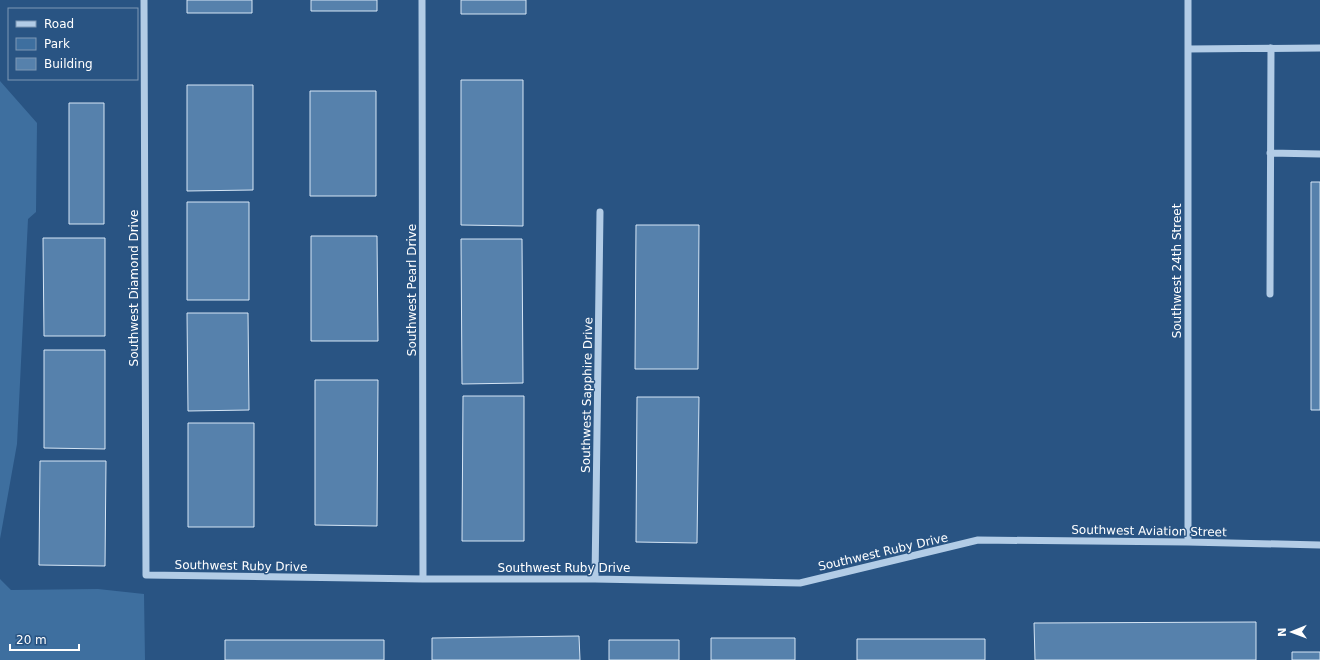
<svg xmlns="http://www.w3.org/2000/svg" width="1320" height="660" font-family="'DejaVu Sans',sans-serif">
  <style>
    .green { fill: #3e6f9f }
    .building { fill: #5681ac; stroke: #d5e5f5 }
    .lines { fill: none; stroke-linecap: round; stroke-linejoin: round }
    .minor { stroke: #b2cce6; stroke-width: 7 }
    .labels { text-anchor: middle; stroke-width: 3; stroke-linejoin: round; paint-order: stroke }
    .street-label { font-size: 12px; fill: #fff; stroke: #295483 }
  </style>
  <rect width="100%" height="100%" fill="#295483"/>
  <!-- green -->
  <path class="green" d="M0,81L37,123L36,212L28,219L17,444L0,539Z
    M0,579L11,590L98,589L144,594L145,660H0Z"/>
  <!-- building -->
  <path class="building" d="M187,0H252V13H187Z
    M311,0H377V11H311Z
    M461,0H526V14H461Z
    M461,80H523V226L461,225Z
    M187,85H253V190L187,191Z
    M310,91H376V196H310Z
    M69,103H104V224H69Z
    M1311,182H1320V410H1311Z
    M187,202H249V300H187Z
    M636,225H699L698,369H635Z
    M311,236H377L378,341H311Z
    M43,238H105V336H44Z
    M461,239H522L523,383L462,384Z
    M187,313H248L249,410L188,411Z
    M44,350H105V449L44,448Z
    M315,380H378L377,526L315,525Z
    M463,396H524V541H462Z
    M637,397H699L697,543L636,542Z
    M188,423H254V527H188Z
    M40,461H106L105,566L39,565Z
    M1256,622V660H1035L1034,623Z
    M579,636L580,660H432V638Z
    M711,638H795V660H711Z
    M857,639H985V660H857Z
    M225,640H384V660H225Z
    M609,640H679V660H609Z
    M1292,652H1320V660H1292Z"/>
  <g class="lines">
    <!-- minor -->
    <path class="minor" d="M144,0L146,575L423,579H595L800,583L978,540L1188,542L1320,545
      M422,0L423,579
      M1188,0V542
      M1188,49L1320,48
      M1270,153L1320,154
      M1270,294L1271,48
      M595,579L600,212"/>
  </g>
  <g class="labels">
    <!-- street labels -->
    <g class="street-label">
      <text transform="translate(1177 271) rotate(-90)" y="4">Southwest 24th Street</text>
      <text transform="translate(134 288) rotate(-90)" y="4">Southwest Diamond Drive</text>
      <text transform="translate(412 290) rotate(-90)" y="4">Southwest Pearl Drive</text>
      <text transform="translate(587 395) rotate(-89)" y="4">Southwest Sapphire Drive</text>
      <text transform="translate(1149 531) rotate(1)" y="4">Southwest Aviation Street</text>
      <text transform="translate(883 552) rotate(-13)" y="4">Southwest Ruby Drive</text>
      <text transform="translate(241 566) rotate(1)" y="4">Southwest Ruby Drive</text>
      <text x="564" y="572">Southwest Ruby Drive</text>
    </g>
  </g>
  <!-- legend -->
  <rect x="8" y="8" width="130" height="72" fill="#295483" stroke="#7f98b5"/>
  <rect x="16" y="21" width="20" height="6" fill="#b2cce6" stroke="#7f98b5"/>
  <text x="44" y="28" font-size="12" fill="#ffffff">Road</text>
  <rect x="16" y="38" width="20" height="12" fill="#3e6f9f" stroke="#7f98b5"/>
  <text x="44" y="48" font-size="12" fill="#ffffff">Park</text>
  <rect x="16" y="58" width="20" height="12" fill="#5681ac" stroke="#7f98b5"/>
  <text x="44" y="68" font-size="12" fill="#ffffff">Building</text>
  <!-- north arrow -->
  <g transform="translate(1292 632) rotate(269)" stroke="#295483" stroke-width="3" paint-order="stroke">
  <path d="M0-3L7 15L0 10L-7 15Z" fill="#ffffff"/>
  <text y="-6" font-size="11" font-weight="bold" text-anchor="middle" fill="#ffffff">N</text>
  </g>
  <!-- scale -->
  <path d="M10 644v6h69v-6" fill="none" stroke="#ffffff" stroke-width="2"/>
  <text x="16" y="644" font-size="12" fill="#ffffff" stroke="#295483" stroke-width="3" paint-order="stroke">20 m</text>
</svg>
